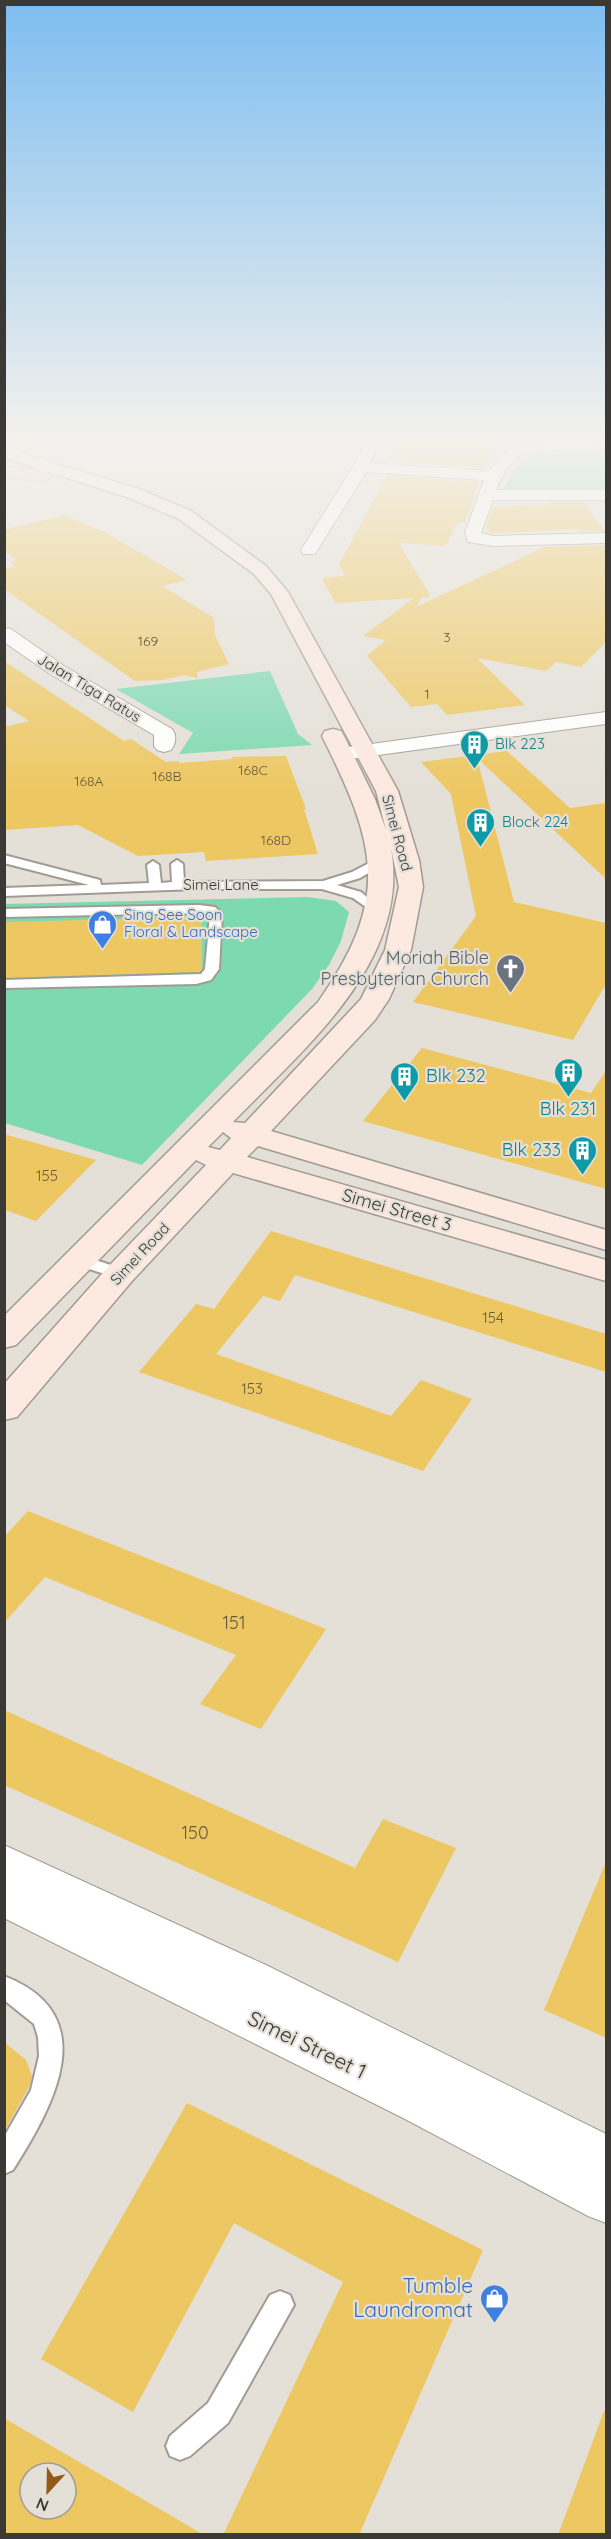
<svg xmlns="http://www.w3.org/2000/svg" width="611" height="2539" font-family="Quicksand,sans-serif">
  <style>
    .green { fill: #7dd9b0 }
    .building { fill: #edc761; fill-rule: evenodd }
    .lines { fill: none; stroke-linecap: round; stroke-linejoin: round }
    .service-casing { stroke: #a09c94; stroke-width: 4 }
    .minor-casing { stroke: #a09c94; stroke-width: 2 }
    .secondary-casing { stroke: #a09c94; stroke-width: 3 }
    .primary-casing { stroke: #c0c0be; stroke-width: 3 }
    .service { fill: #fff; fill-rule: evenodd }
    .minor { fill: #fff; fill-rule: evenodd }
    .secondary { fill: #fce9e0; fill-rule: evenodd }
    .primary { fill: #f9d3c1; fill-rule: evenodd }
    .labels { text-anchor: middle; stroke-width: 4.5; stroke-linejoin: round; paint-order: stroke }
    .far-number-label { font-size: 14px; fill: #675c40 }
    .far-street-label { font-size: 15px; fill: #3a3935; stroke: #e4e0d7 }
    .far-culture-label { font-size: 15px; fill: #0d838f; stroke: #e4e0d7; text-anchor: start }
    .far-shop-label { font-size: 15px; fill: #366cbe; stroke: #e4e0d7; text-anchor: start }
    .number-label { font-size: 15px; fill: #675c40 }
    .worship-label { font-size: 18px; fill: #5b616d; stroke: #e4e0d7; text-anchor: end }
    .culture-label { font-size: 18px; fill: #0d838f; stroke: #e4e0d7; text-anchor: start }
    .street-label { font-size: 18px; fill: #3a3935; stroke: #e4e0d7 }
    .near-number-label { font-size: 18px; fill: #675c40 }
    .near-street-label { font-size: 21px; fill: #3a3935; stroke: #e4e0d7 }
    .near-shop-label { font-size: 21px; fill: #366cbe; stroke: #e4e0d7; text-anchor: end }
  </style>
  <rect width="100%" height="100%" fill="#e4e0d7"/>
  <!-- green -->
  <path class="green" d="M606,450V491L501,493C508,480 514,467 526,459C539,449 589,451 606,450Z
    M270,671L298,734L312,745L179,754L193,733L116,689Z
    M308,897L336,901L349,912L341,941L329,965L312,989L142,1165L5,1123L4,904Z"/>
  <!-- building -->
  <path class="building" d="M400,439H496L485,468L394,462L395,460H388Z
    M387,476L480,482L465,522H458L446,546L399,543L431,597L421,598L416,607L545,547L606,545V642L581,667L556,662L546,671L477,658L525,705L447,715L437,704L411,707L367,656L386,640L363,636L414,598L335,603L322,578L345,576L339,564Z
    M550,502H584L605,531H578L584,529L490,533L486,527L493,507L551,505Z
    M65,515L105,532L187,580L162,586L214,618L215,635L229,664L197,672L198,678L184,675L163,680L135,681L4,589V569L16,567L10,563L16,562L12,560L16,559L4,551V530Z
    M4,661L124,741L131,739L166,762L179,761V763L232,759V757L286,756L306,809H304L318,854L206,861L204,852L138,856L78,825L4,830V727L29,721L4,705Z
    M507,751L570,808L606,803V879L477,758L514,902L606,923V984L573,1040L413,1002L476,916L451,794L421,762Z
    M202,917V969L200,972L4,978V922Z
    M422,1048L591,1093L606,1071V1189L363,1121Z
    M4,1134L96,1160L36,1221L5,1210Z
    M271,1231L606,1334V1372L295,1275L280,1301L263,1296L216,1354L391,1416L421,1380L472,1399L423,1471L139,1372L196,1304L214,1309Z
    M28,1511L326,1629L261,1729L200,1704L236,1655L45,1577L4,1623V1537Z
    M4,1710L355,1868L383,1819L456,1848L398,1962L4,1785Z
    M606,1862V2038L544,2010Z
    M4,2042L26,2060L32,2076L30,2085L4,2132Z
    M187,2103L483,2250L359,2535H223L343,2282L234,2223L133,2412L41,2359Z
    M604,2411L606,2412V2535H558Z
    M4,2418L204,2535H4ZM30,2473H66V2509H30Z"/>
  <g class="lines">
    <defs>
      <path id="service" d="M4,855L100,880L101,885L149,883L147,865L153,861L159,865L161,883L172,882L171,864L177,860L183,864L184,882L323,881L352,872L377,859H385L387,862L360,878L337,885L361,892L382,910L376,914L353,898L322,889H197L4,896V888L89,885L4,863Z
        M199,905L215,907L222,914L219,969L211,980L196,984L4,988V980L201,974L205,969L210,915L199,913L4,917V909Z
        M80,1255L126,1270L128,1274L126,1278L120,1279L74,1264L72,1260L74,1256Z
        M4,1976C105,2015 53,2107 13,2170L4,2174V2137L31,2090L39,2056L38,2037L34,2024L4,2000Z
        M280,2291L290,2295L294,2305L228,2423L190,2456L180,2460L170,2456L166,2446L170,2436L208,2403L270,2295Z"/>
      <path id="minor" d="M367,439H381L370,463L489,471L509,450L543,444L606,441V449C582,451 542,447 520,456C509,461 500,479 496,490H606V500H493L481,533L493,536L606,533V543L493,546L468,542L465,533L484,480L366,472L315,554H303L301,550L353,467Z
        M4,628L11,629L64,666L172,729C177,735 176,744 171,750L164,752L157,750L154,746V735L50,674L4,642Z
        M606,712V724L342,760L335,758L331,754L335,750L342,748Z
        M4,1845L266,1965L606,2134V2223L588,2216L405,2119L4,1918Z"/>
      <path id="secondary" d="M4,448L139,489L191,511L266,566L288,592L398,791L419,860L423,887L411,950L389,999L375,1020L271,1131L606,1230V1250L258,1146L247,1157L606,1260V1281L233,1173L132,1281L17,1417L4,1420V1384L108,1267L206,1165L196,1160L16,1345L4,1348V1316L318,1002C392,897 376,844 322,736L325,731L333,729L341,731L344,736L375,799L386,830L376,791L271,594L254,574L179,519L127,497L4,458ZM389,838L399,887L385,950L361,999L245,1123L233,1122C306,1046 417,957 389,838ZM223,1132L231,1138L220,1150L208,1147Z"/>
      <path id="primary" d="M28,439H52L49,442L4,457V447Z
        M4,467L44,471L52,476L44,481L4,477Z"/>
    </defs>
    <!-- service casing -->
    <use href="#service" class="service-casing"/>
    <!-- minor casing -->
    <use href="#minor" class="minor-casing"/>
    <!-- secondary casing -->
    <use href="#secondary" class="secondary-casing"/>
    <!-- primary casing -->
    <use href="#primary" class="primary-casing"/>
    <!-- service -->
    <use href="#service" class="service"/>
    <!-- minor -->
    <use href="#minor" class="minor"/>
    <!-- secondary -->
    <use href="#secondary" class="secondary"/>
    <!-- primary -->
    <use href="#primary" class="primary"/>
  </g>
  <!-- sky -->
  <linearGradient id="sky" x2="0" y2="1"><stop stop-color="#7dbdf0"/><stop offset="0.55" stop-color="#f3f1ed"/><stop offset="1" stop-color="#f3f1ed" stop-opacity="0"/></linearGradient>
  <rect width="611" height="795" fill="url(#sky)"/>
  <!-- icons -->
  <defs>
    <symbol id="building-pin" viewBox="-11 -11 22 30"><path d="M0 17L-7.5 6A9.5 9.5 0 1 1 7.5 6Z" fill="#0f9aa8" stroke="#e4e0d7"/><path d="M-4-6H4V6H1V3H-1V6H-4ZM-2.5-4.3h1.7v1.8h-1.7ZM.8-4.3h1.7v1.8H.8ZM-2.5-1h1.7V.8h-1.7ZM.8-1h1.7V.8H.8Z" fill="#fff"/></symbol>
    <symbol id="shop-pin" viewBox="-11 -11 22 30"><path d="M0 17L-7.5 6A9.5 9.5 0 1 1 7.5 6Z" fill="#3f7fe0" stroke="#e4e0d7"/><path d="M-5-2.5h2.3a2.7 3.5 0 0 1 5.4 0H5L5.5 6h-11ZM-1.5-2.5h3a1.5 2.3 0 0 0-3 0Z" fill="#fff"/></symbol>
    <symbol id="church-pin" viewBox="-11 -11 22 30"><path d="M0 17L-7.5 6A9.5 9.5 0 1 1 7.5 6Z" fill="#6b7280" stroke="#e4e0d7"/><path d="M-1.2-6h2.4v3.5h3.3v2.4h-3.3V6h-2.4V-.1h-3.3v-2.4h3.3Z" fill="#fff"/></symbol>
  </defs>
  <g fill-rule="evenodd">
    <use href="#building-pin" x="458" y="728" width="33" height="45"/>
    <use href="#building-pin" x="464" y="806" width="33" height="45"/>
    <use href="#shop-pin" x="86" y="908" width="33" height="45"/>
    <use href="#church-pin" x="494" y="952" width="33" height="45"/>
    <use href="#building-pin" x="552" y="1056" width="33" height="45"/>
    <use href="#building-pin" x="388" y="1060" width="33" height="45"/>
    <use href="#building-pin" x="566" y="1134" width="33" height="45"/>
    <use href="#shop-pin" x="478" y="2282" width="33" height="45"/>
  </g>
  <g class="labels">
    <!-- far-number labels -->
    <g class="far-number-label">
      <text x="447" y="642">3</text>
      <text x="148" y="646">169</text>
      <text x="427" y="699">1</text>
      <text x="253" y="775">168C</text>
      <text x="167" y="781">168B</text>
      <text x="89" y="786">168A</text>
      <text x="276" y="845">168D</text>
    </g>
    <!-- far-street labels -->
    <g class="far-street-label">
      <text transform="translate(89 688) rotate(31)" y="5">Jalan Tiga Ratus</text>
      <text transform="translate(397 833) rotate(75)" y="5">Simei Road</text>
      <text x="221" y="890">Simei Lane</text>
      <text transform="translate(140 1254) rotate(-47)" y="5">Simei Road</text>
    </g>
    <!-- far-culture labels -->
    <g class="far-culture-label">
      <text x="495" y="749">Blk 223</text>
      <text x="502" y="827">Block 224</text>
    </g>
    <!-- far-shop labels -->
    <g class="far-shop-label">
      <text x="124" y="920">Sing See Soon<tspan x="124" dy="17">Floral &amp; Landscape</tspan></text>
    </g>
    <!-- number labels -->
    <g class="number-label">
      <text x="47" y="1181">155</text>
      <text x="493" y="1323">154</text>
      <text x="252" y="1394">153</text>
    </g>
    <!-- worship labels -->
    <g class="worship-label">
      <text x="489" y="964">Moriah Bible<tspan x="489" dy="21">Presbyterian Church</tspan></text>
    </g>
    <!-- culture labels -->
    <g class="culture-label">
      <text x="426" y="1082">Blk 232</text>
      <text x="568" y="1115" text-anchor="middle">Blk 231</text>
      <text x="561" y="1156" text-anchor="end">Blk 233</text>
    </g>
    <!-- street labels -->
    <g class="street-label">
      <text transform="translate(397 1210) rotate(16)" y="6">Simei Street 3</text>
    </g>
    <!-- near-number labels -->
    <g class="near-number-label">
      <text x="234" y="1629">151</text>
      <text x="195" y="1839">150</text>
    </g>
    <!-- near-street labels -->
    <g class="near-street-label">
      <text transform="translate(307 2045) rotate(26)" y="7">Simei Street 1</text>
    </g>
    <!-- near-shop labels -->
    <g class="near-shop-label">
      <text x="473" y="2293">Tumble<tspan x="473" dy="24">Laundromat</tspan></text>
    </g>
  </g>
  <!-- border -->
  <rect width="611" height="2539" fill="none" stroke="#3a3935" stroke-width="12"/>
  <!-- north arrow -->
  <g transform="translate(48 2491) rotate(202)"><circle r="28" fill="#e4e0d7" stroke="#a09d96" stroke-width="1.5"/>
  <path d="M0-4.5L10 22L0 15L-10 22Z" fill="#935917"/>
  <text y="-9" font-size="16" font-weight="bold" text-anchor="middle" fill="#3a3935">N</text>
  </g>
</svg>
